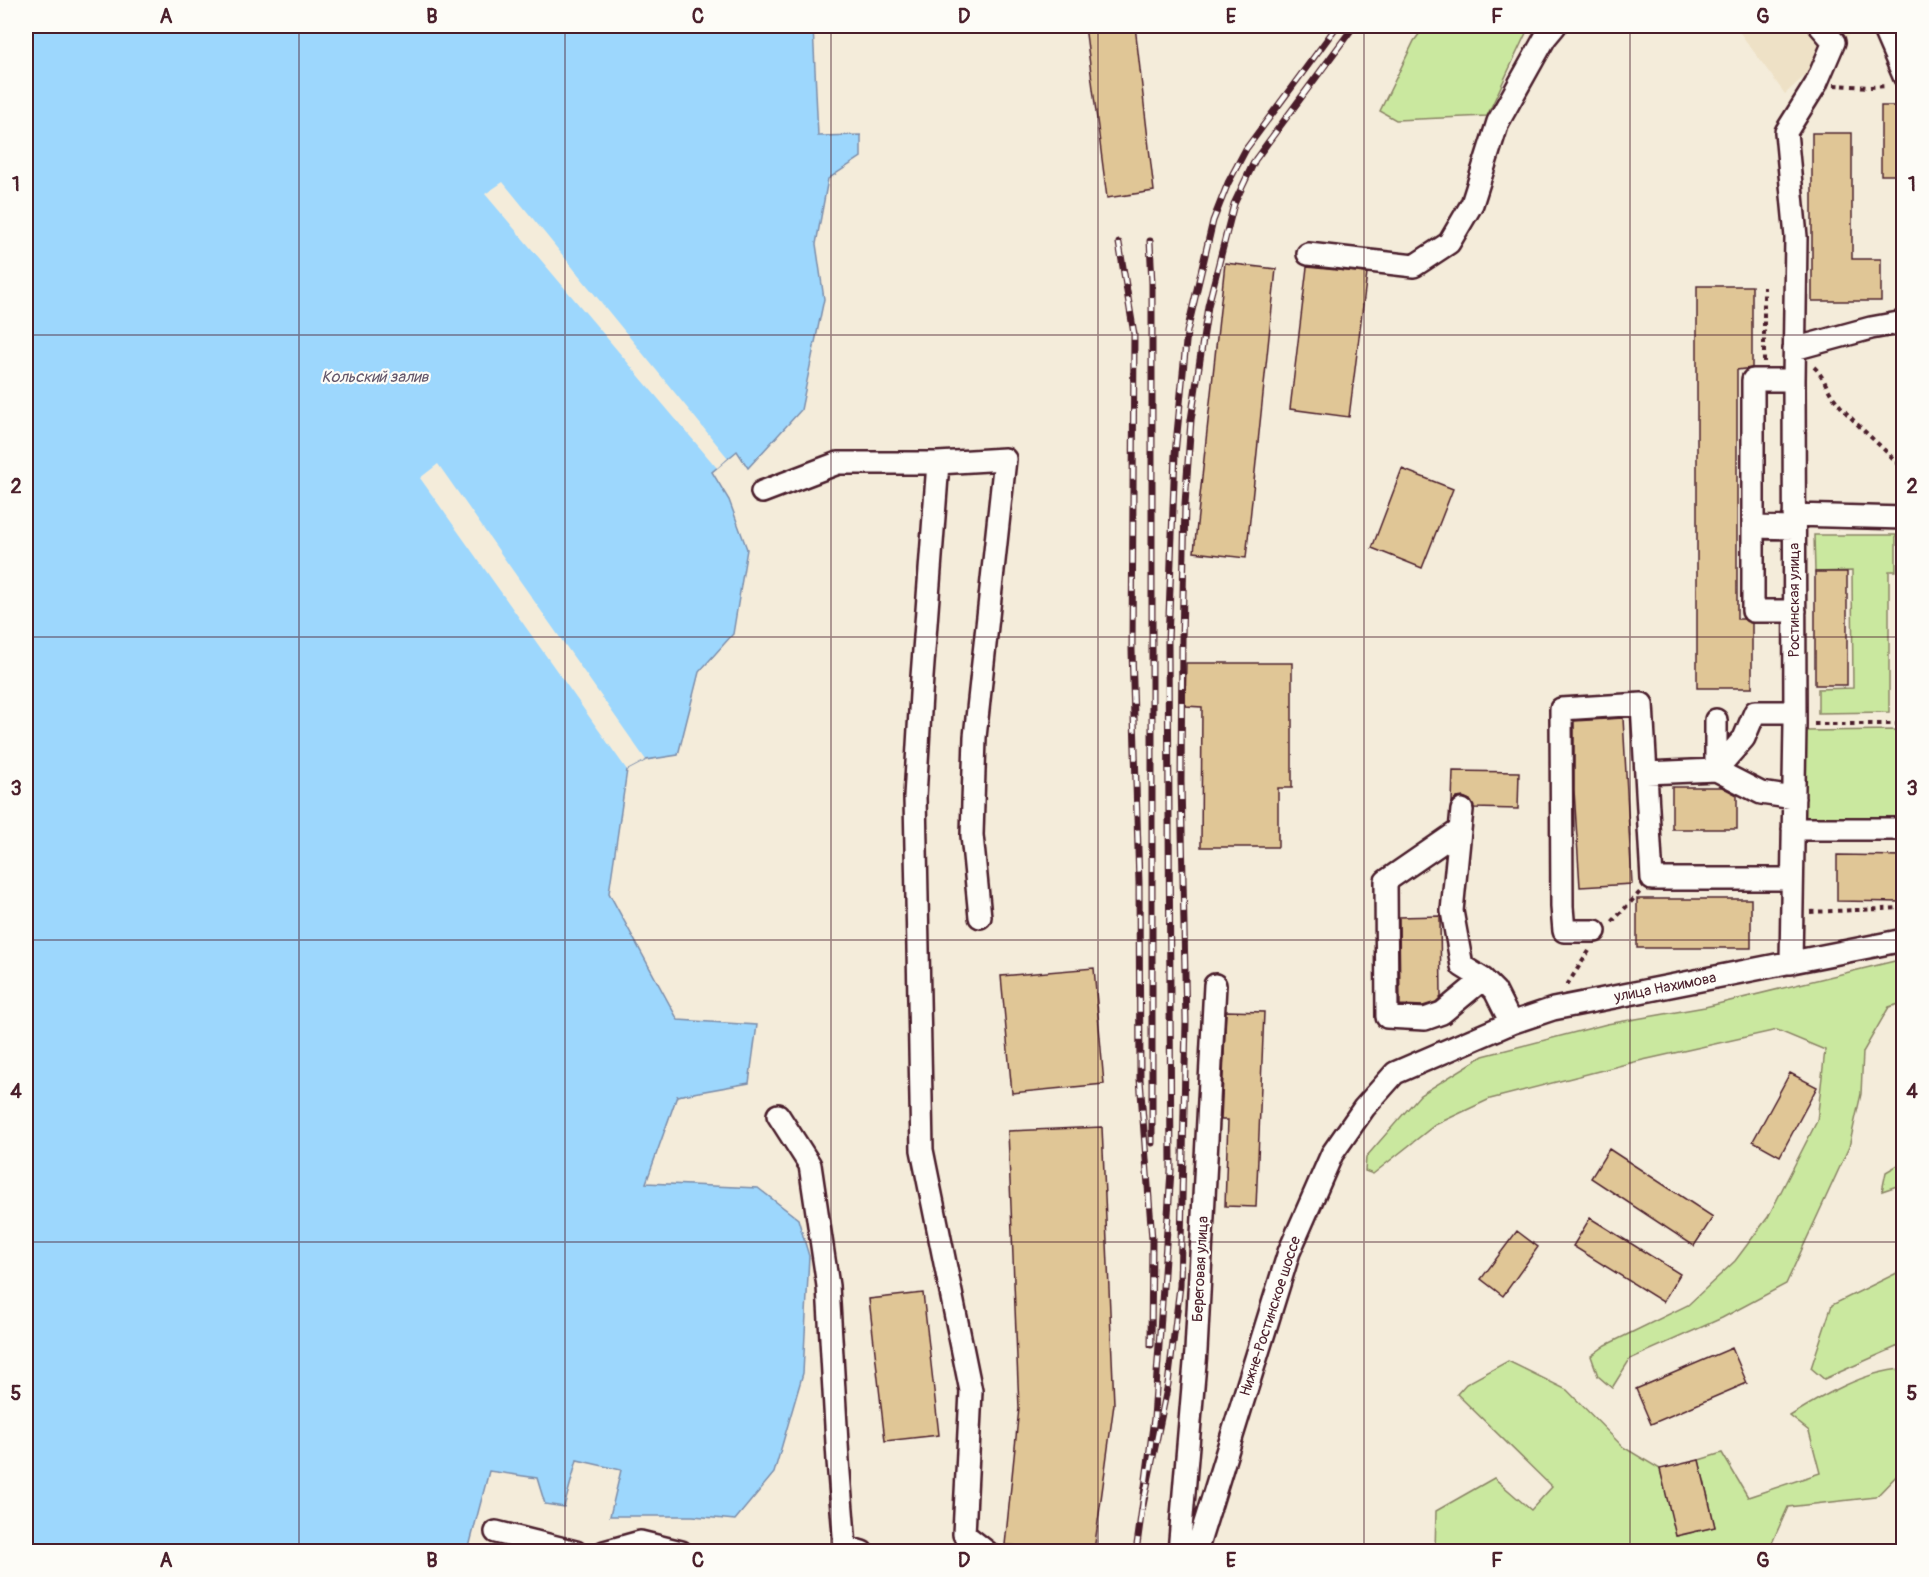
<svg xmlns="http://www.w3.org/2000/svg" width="1929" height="1577" font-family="Pangolin,sans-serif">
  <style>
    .built { fill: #eee1c6 }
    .green { fill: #cae89f; stroke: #8a8465; stroke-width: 1.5 }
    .water { fill: #9dd7fd; stroke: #7c8da9; stroke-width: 1.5 }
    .pier { fill: #f4ecda }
    .building { fill: #e0c696; stroke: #4a1f2b; stroke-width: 1.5 }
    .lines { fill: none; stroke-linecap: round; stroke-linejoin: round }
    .minor-casing { stroke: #4a1f2b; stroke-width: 26 }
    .path { stroke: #4a1f2b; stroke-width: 4; stroke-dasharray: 4.5 4.5; stroke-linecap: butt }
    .minor { stroke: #fdfcf7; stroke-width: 21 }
    .rail-casing { stroke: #4a1f2b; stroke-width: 7 }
    .rail { stroke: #fdfcf7; stroke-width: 4.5; stroke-dasharray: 14; stroke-linecap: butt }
    .grid { fill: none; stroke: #4a1f2b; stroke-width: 1.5; stroke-opacity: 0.55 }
    .labels { text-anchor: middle; stroke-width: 4.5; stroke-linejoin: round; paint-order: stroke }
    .street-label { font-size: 15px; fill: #4a1f2b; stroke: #fdfcf7 }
    .water-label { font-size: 16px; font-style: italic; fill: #63566a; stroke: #fdfcf7 }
    .neatline { fill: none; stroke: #4a1f2b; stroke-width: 2 }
    .grid-label { font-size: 20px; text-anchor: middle; font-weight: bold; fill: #4a1f2b }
  </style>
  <rect width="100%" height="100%" fill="#f4ecda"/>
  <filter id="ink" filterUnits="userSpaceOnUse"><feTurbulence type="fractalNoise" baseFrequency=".0167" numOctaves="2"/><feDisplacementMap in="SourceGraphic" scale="12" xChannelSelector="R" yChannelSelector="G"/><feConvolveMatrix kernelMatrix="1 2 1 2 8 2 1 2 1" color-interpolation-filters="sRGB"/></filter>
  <g filter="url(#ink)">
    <!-- built -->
    <path class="built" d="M1735,26H1859L1785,94Z"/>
    <!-- green -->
    <path class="green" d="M1425,26H1532L1527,31L1487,116L1396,120L1380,111L1414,41Z
      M1814,535H1896V571H1889V712L1818,713V689L1853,688L1852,571L1815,572Z
      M1903,730V824H1803L1801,731Z
      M1903,959V1003L1889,1007L1863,1052L1861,1094L1849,1147L1786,1284L1722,1318L1630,1359L1612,1388L1598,1376L1591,1356L1606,1345L1688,1305L1735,1261L1768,1217L1817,1121L1825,1050L1777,1030L1634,1062L1490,1099L1435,1125L1373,1174L1365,1171L1366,1157L1420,1095L1483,1056L1607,1024L1705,1007Z
      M1903,1162V1184L1882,1191L1886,1172Z
      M1903,1270V1344L1824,1379L1811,1368L1832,1305Z
      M1508,1361L1567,1390L1623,1447L1660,1469L1677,1536L1715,1527L1699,1460L1722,1453L1748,1497L1820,1473L1809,1431L1790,1416C1822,1396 1865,1371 1903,1369V1469L1876,1497L1788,1507L1772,1543L1771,1551L1435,1552L1436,1511L1494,1478L1531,1510L1552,1487L1457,1394L1466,1384Z"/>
    <!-- water -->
    <path class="water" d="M26,26H813L818,136L861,135V157L828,179L816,244L824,299L801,410L748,468L737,451L712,472L729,500L747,549L733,634L699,672L678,755L646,760L627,770L609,893L678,1020L757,1025L749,1083L677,1096L646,1183L758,1188L798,1219L809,1256L803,1373L774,1473L735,1520L693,1516H610L621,1470L577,1460L564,1507L545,1504L537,1478L489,1471L468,1551L26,1552Z"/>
    <!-- pier -->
    <path class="pier" d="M503,182L728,458L717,468L485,194Z
      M438,464L646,760L627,770L420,478Z"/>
    <!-- building -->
    <path class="building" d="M1085,26H1135L1154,191L1107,198Z
      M1881,106H1904V175H1881Z
      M1812,133H1852V259H1881V301H1812Z
      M1225,263L1276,269L1246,558L1194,552Z
      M1307,267L1367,273L1349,417L1290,409Z
      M1697,286H1752V368L1737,370V619H1744L1752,623V688H1697Z
      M1402,469L1453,489L1422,568L1372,548Z
      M1815,572H1847V685H1815Z
      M1186,663H1292V788H1278V847H1201L1202,707L1185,706Z
      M1623,718L1632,884L1580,887L1574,790V721Z
      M1453,771L1519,772L1518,809L1474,808L1470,800L1463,797L1457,798L1452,802Z
      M1672,787H1722L1737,795V829H1672Z
      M1837,855L1904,856V902L1837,901Z
      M1637,899H1751V948H1637Z
      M1440,916L1441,997L1436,1002L1423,1006L1400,1005L1399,917Z
      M1094,968L1104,1084L1012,1093L1001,976Z
      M1226,1011L1264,1012L1256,1207L1225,1206L1228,1120H1221Z
      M1790,1073L1817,1087L1780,1156L1753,1141Z
      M1102,1127L1114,1404L1094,1551L1005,1545L1019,1408L1008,1131Z
      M1609,1149L1713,1217L1694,1246L1591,1178Z
      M1590,1218L1680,1274L1663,1302L1573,1246Z
      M1517,1231L1538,1247L1503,1296L1481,1279Z
      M923,1293L939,1435L885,1441L869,1299Z
      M1732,1348L1747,1383L1651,1424L1636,1389Z
      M1699,1460L1715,1527L1676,1536L1660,1469Z"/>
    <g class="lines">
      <defs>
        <path id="minor" d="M1888,26L1885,32L1904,76
          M1308,254L1414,266L1449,243L1472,204L1498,122L1545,38L1555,26
          M1794,349L1871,328L1904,322
          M1794,380H1753V611H1795
          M938,463L1005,459L975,737L972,835L980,917
          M762,492L838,463H938L922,677L915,797L922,1150L971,1391L964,1534L987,1552
          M1794,515L1904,518
          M1753,527L1794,528
          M1716,720V770
          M1716,770L1744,738L1755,712H1794
          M1646,773L1716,770L1761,793L1794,798
          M1462,810L1452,911L1462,966L1483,979L1495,991L1511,1023
          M1793,829H1904
          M1460,830L1386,881L1387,1017L1425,1019L1442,1013L1483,979
          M1595,931H1564L1562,907L1561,709L1642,704L1652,879H1792
          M1791,963L1795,724L1794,380L1796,237L1786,132L1816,84L1834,42L1820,26
          M778,1115L810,1165L828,1286L838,1461L845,1547L862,1552
          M496,1532L576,1552
          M604,1552L640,1542L681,1552
          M1179,1552L1196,1351L1215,985
          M1196,1552L1289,1252L1332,1154L1364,1108L1395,1073L1511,1023L1553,1009L1904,940"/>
      </defs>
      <!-- minor casing -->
      <use href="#minor" class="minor-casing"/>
      <!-- path -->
      <path class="path" d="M1834,85L1868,87L1887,86
        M1764,362V287
        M1814,367C1824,376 1826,388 1834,398C1854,425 1882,445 1904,470
        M1814,724H1904
        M1810,912L1904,908
        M1612,922L1640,892
        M1567,985L1589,951"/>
      <!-- minor -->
      <use href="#minor" class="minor"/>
      <defs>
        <path id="rail" d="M1337,26L1246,149L1228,183L1213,221L1187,332L1175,454L1168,642L1171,1171L1154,1418L1142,1510L1168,1384L1180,1286L1186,1022L1181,782L1182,640L1185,504L1191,420L1208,306L1234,204L1255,160L1354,26
          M1150,241L1152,284V1143
          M1119,243L1134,334L1132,650L1139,883L1140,1079L1152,1239L1151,1345
          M1136,1552L1143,1501"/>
      </defs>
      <!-- rail casing -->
      <use href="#rail" class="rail-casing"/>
      <!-- rail -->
      <use href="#rail" class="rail"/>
    </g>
  </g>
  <!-- grid -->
  <path class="grid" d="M299,26V1552M565,26V1552M831,26V1552M1098,26V1552M1364,26V1552M1630,26V1552M26,335H1904M26,637H1904M26,940H1904M26,1242H1904"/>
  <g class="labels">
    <!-- street labels -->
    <g class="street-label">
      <text transform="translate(1794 600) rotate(-90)" y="5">Ростинская улица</text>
      <text transform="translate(1665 987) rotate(-11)" y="5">улица Нахимова</text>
      <text transform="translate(1200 1269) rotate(-87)" y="5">Береговая улица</text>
      <text transform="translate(1270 1316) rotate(-72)" y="5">Нижне-Ростинское шоссе</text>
    </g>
    <!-- water labels -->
    <g class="water-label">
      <text x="375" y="382">Кольский залив</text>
    </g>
  </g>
  <!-- margin -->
  <rect width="1929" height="1577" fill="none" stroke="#fdfcf7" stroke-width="66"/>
  <rect x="33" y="33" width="1863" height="1511" class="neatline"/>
  <g class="grid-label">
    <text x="166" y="23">A</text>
    <text x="432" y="23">B</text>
    <text x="698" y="23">C</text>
    <text x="964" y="23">D</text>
    <text x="1231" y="23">E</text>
    <text x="1497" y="23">F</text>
    <text x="1763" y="23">G</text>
    <text x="16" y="191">1</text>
    <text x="1912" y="191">1</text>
    <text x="16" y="493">2</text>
    <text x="1912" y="493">2</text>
    <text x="16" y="795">3</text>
    <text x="1912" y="795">3</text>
    <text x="16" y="1098">4</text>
    <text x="1912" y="1098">4</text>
    <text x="16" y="1400">5</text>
    <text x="1912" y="1400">5</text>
    <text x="166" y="1567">A</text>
    <text x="432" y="1567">B</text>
    <text x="698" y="1567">C</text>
    <text x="964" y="1567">D</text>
    <text x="1231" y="1567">E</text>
    <text x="1497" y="1567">F</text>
    <text x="1763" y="1567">G</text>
  </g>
</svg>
